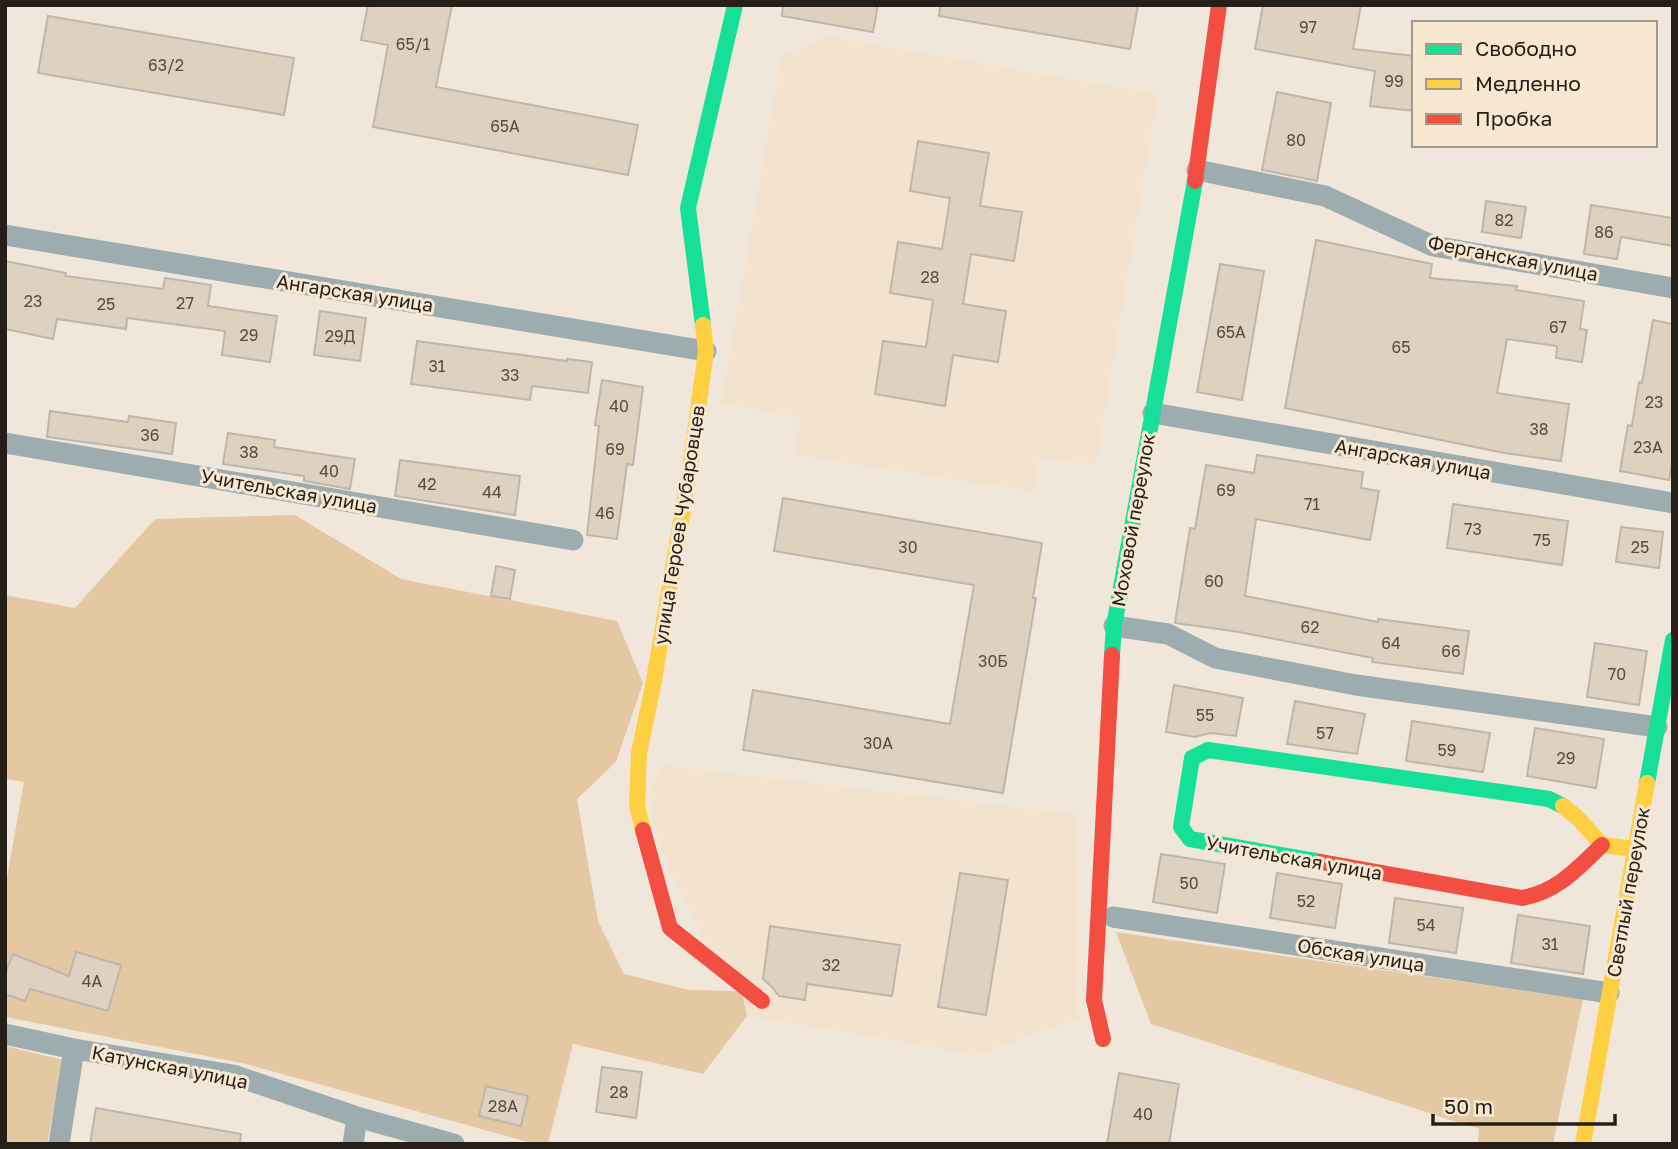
<svg xmlns="http://www.w3.org/2000/svg" width="1678" height="1149" font-family="'Golos Text',sans-serif">
  <style>
    .built { fill: #f3e3ce }
    .green { fill: #e4c8a1 }
    .building { fill: #ded1c0; stroke: #bcb6ac; stroke-width: 2 }
    .lines { fill: none; stroke-linecap: round; stroke-linejoin: round }
    .street { stroke: #9cacaf; stroke-width: 21 }
    .fast { stroke: #16e098; stroke-width: 16 }
    .slow { stroke: #ffcf43; stroke-width: 16 }
    .jam { stroke: #f24e42; stroke-width: 16 }
    .labels { text-anchor: middle; stroke-width: 6; stroke-linejoin: round; paint-order: stroke }
    .number-label { font-size: 16px; fill: #544c42 }
    .street-label { font-size: 19px; fill: #251f17; stroke: #f8e8d2 }
  </style>
  <rect width="100%" height="100%" fill="#f0e7da"/>
  <!-- built -->
  <path class="built" d="M826,36L1158,94L1096,465L1038,458L1034,492L794,455L800,418L721,403L781,57Z
    M662,765L1076,814L1078,1019L976,1055L747,1016L742,991L702,937L659,845L648,792Z"/>
  <!-- green -->
  <path class="green" d="M295,515L401,579L617,621L643,683L616,762L577,799L598,921L624,974L689,990L742,991L747,1016L703,1074L573,1044L548,1144H535L242,1063L5,1017V889L24,782L5,779V595L75,608L155,519Z
    M1116,932L1583,999L1553,1144H1478L1479,1129L1151,1024Z
    M5,1046L63,1060L47,1144H5Z"/>
  <!-- building -->
  <path class="building" d="M368,5H452L436,87L638,125L628,175L373,127L388,45L361,40Z
    M783,5H878L873,32L782,16Z
    M940,5H1138L1130,49L939,16Z
    M1263,5H1361L1353,49L1414,56V111L1370,106L1375,71L1255,49Z
    M48,16L294,58L284,115L38,73Z
    M1277,92L1331,103L1317,181L1262,170Z
    M918,141L989,153L980,206L1022,212L1014,261L971,254L963,304L1006,311L998,362L953,355L945,406L875,394L883,341L926,347L933,300L890,293L898,242L942,249L950,198L910,191Z
    M1486,201L1526,207L1521,238L1482,232Z
    M1591,205L1673,218V246L1621,237L1617,259L1584,254Z
    M1316,240L1432,264L1430,278L1517,286L1516,290L1584,301L1580,329L1587,330L1582,362L1556,358L1557,346L1507,339L1497,393L1569,404L1561,461L1504,453L1285,408Z
    M5,261L66,273L65,276L163,289L165,278L211,285L208,306L277,316L270,362L222,355L225,331L127,318L126,329L57,319L53,339L5,329Z
    M1220,264L1264,271L1242,400L1197,392Z
    M320,311L366,318L360,361L314,355Z
    M1653,320L1673,324V461L1669,480L1620,471L1628,425L1632,426L1639,382L1642,383Z
    M417,341L567,361V359L592,362L588,393L532,386L530,400L411,384Z
    M602,380L643,387L633,465L627,464L617,539L587,535L599,426L595,425Z
    M50,411L128,422L129,416L176,423L172,454L47,437Z
    M228,433L275,440L274,447L355,459L350,489L304,481V476L223,464Z
    M1257,455L1363,472L1361,488L1379,491L1370,540L1256,519L1245,596L1378,622V619L1469,631L1463,674L1372,662L1373,658L1239,632L1175,623L1190,528L1195,529L1206,465L1254,473Z
    M400,460L520,476L515,515L395,496Z
    M783,498L1042,543L1033,598H1036L1003,793L743,750L753,690L950,724L974,585L774,551Z
    M1453,504L1568,521L1562,565L1447,548Z
    M1621,527L1663,532L1659,568L1616,562Z
    M496,566L515,570L510,599L491,596Z
    M1595,643L1647,651L1639,705L1587,697Z
    M1174,685L1243,698L1236,736L1210,733L1195,737L1166,732Z
    M1295,701L1365,714L1357,754L1287,744Z
    M1412,721L1490,733L1483,772L1406,761Z
    M1535,728L1604,739L1596,788L1527,776Z
    M1161,854L1225,864L1217,913L1153,902Z
    M960,873L1008,880L986,1015L938,1007Z
    M1277,873L1342,884L1335,928L1270,918Z
    M1395,898L1463,908L1456,953L1389,943Z
    M1518,915L1590,926L1583,974L1511,963Z
    M770,926L900,945L892,996L807,984L805,1000L779,996L773,988L763,979Z
    M76,952L121,965L108,1011L30,989L25,1001L5,994V973L13,954L69,976Z
    M602,1067L642,1072L636,1118L596,1112Z
    M1119,1073L1179,1084L1169,1144H1107Z
    M486,1086L528,1096L521,1126L479,1116Z
    M96,1108L241,1134L240,1144H90Z"/>
  <g class="lines">
    <!-- street -->
    <path class="street" d="M1197,170L1325,196L1433,246L1673,288
      M5,235L706,351
      M1153,413L1673,503
      M5,443L573,540
      M1114,626L1168,634L1215,658L1356,685L1657,727
      M1113,917L1609,993
      M5,1034L74,1049L233,1075L357,1117L454,1144
      M59,1144L74,1049
      M353,1144L357,1117"/>
    <!-- fast -->
    <path class="fast" d="M703,325L688,208L735,5
      M1112,655L1114,626L1195,181
      M1647,783L1673,640
      M1321,862L1190,839L1181,827L1192,758L1208,750L1549,799L1563,806"/>
    <!-- slow -->
    <path class="slow" d="M1563,806L1578,818L1602,845L1636,849
      M643,830L637,806L639,753L653,686L690,468L706,351L703,325
      M1583,1144L1647,783"/>
    <!-- jam -->
    <path class="jam" d="M1195,181L1219,5
      M643,830L670,928L762,1001
      M1321,862L1522,898C1557,892 1577,869 1602,845
      M1103,1039L1094,1000L1112,655"/>
  </g>
  <g class="labels">
    <!-- number labels -->
    <g class="number-label">
      <text x="1308" y="33">97</text>
      <text x="413" y="50">65/1</text>
      <text x="166" y="71">63/2</text>
      <text x="1394" y="87">99</text>
      <text x="505" y="132">65А</text>
      <text x="1296" y="146">80</text>
      <text x="1504" y="226">82</text>
      <text x="1604" y="238">86</text>
      <text x="930" y="283">28</text>
      <text x="33" y="307">23</text>
      <text x="185" y="309">27</text>
      <text x="106" y="310">25</text>
      <text x="1558" y="333">67</text>
      <text x="1231" y="338">65А</text>
      <text x="249" y="341">29</text>
      <text x="340" y="342">29Д</text>
      <text x="1401" y="353">65</text>
      <text x="437" y="372">31</text>
      <text x="510" y="381">33</text>
      <text x="1654" y="408">23</text>
      <text x="619" y="412">40</text>
      <text x="1539" y="435">38</text>
      <text x="150" y="441">36</text>
      <text x="1648" y="453">23А</text>
      <text x="615" y="455">69</text>
      <text x="249" y="458">38</text>
      <text x="329" y="477">40</text>
      <text x="427" y="490">42</text>
      <text x="1226" y="496">69</text>
      <text x="492" y="498">44</text>
      <text x="1312" y="510">71</text>
      <text x="605" y="519">46</text>
      <text x="1473" y="535">73</text>
      <text x="1542" y="546">75</text>
      <text x="908" y="553">30</text>
      <text x="1640" y="553">25</text>
      <text x="1214" y="587">60</text>
      <text x="1310" y="633">62</text>
      <text x="1391" y="649">64</text>
      <text x="1451" y="657">66</text>
      <text x="993" y="667">30Б</text>
      <text x="1617" y="680">70</text>
      <text x="1205" y="721">55</text>
      <text x="1325" y="739">57</text>
      <text x="878" y="749">30А</text>
      <text x="1447" y="756">59</text>
      <text x="1566" y="764">29</text>
      <text x="1189" y="889">50</text>
      <text x="1306" y="907">52</text>
      <text x="1426" y="931">54</text>
      <text x="1550" y="950">31</text>
      <text x="831" y="971">32</text>
      <text x="92" y="987">4А</text>
      <text x="619" y="1098">28</text>
      <text x="503" y="1112">28А</text>
      <text x="1143" y="1120">40</text>
    </g>
    <!-- street labels -->
    <g class="street-label">
      <text transform="translate(1513 258) rotate(11)" y="7">Ферганская улица</text>
      <text transform="translate(355 293) rotate(9)" y="7">Ангарская улица</text>
      <text transform="translate(1413 459) rotate(10)" y="7">Ангарская улица</text>
      <text transform="translate(289 491) rotate(10)" y="7">Учительская улица</text>
      <text transform="translate(1133 520) rotate(-80)" y="7">Моховой переулок</text>
      <text transform="translate(679 525) rotate(-81)" y="7">улица Героев Чубаровцев</text>
      <text transform="translate(1294 858) rotate(10)" y="7">Учительская улица</text>
      <text transform="translate(1628 892) rotate(-80)" y="7">Светлый переулок</text>
      <text transform="translate(1361 955) rotate(9)" y="7">Обская улица</text>
      <text transform="translate(170 1067) rotate(11)" y="7">Катунская улица</text>
    </g>
  </g>
  <!-- border -->
  <rect width="1678" height="1149" fill="none" stroke="#251f17" stroke-width="14"/>
  <!-- legend -->
  <rect x="1412" y="21" width="245" height="126" fill="#f8e8d2" stroke="#a49887" stroke-width="2"/>
  <rect x="1426" y="44" width="35" height="10" fill="#16e098" stroke="#a49887" stroke-width="2"/>
  <text x="1475" y="56" font-size="21" fill="#251f17">Свободно</text>
  <rect x="1426" y="79" width="35" height="10" fill="#ffcf43" stroke="#a49887" stroke-width="2"/>
  <text x="1475" y="91" font-size="21" fill="#251f17">Медленно</text>
  <rect x="1426" y="114" width="35" height="10" fill="#f24e42" stroke="#a49887" stroke-width="2"/>
  <text x="1475" y="126" font-size="21" fill="#251f17">Пробка</text>
  <!-- scale -->
  <path d="M1433 1114v10h182v-10" fill="none" stroke="#251f17" stroke-width="3.5"/>
  <text x="1444" y="1114" font-size="21" fill="#251f17" stroke="#f8e8d2" stroke-width="5" paint-order="stroke">50 m</text>
</svg>
